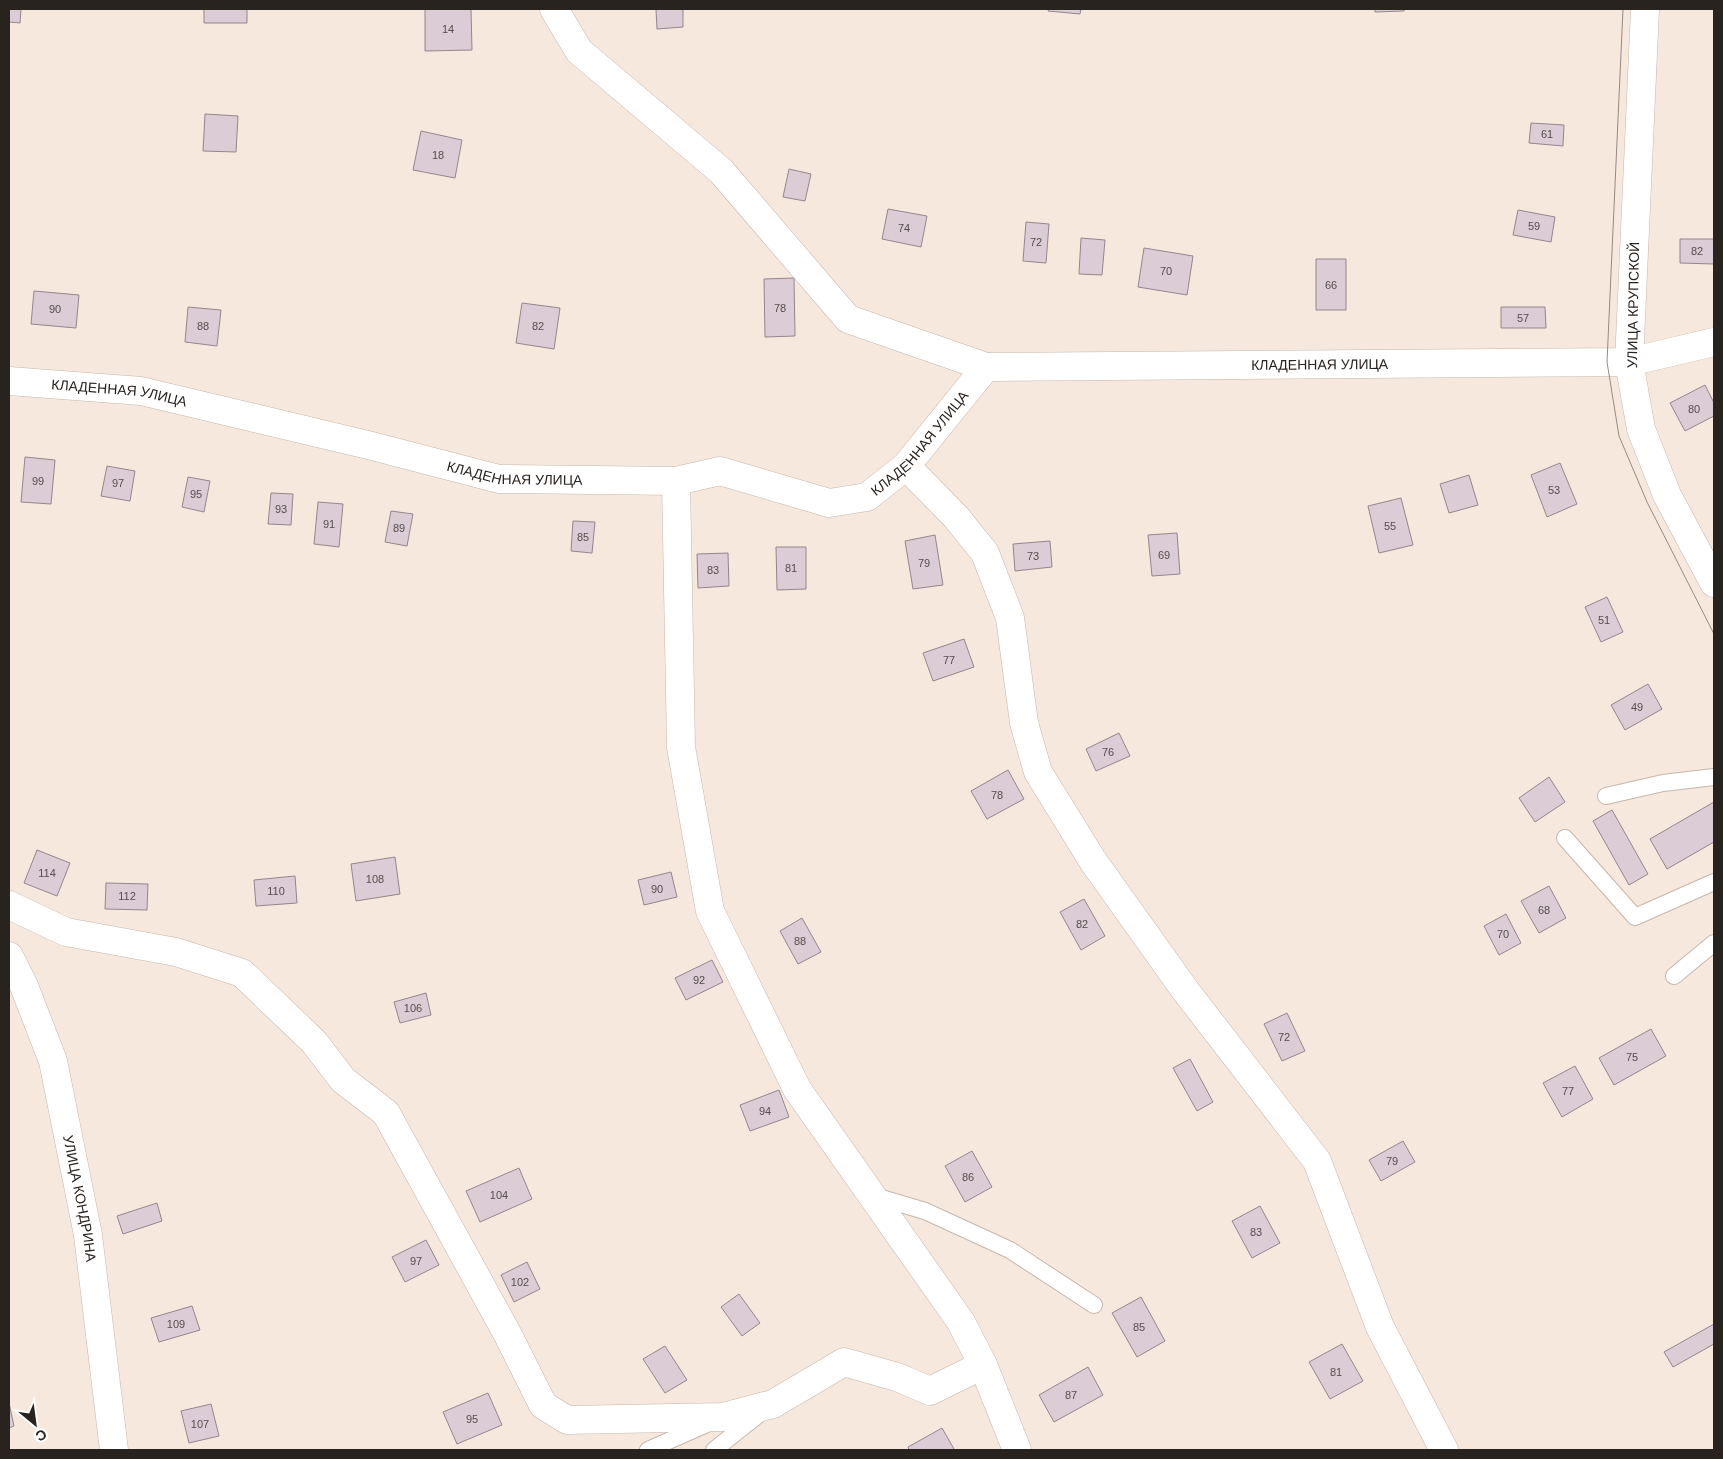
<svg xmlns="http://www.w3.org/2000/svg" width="1723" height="1459" font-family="Helvetica,sans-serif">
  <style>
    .building { fill: #dcccd5; stroke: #94858e }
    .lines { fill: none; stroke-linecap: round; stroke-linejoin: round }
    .service-casing { stroke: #c5b7ac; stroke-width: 18 }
    .minor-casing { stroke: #c5b7ac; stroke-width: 29 }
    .secondary-casing { stroke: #c5b7ac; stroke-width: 29 }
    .service { stroke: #fff; stroke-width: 16 }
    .minor { stroke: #fff; stroke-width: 28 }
    .secondary { stroke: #fff; stroke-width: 28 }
    .tram { stroke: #968b83; stroke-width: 1 }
    .labels { text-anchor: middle; stroke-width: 4.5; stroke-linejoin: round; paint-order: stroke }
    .number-label { font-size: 11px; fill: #564d4c }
    .street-label { font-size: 14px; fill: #29231f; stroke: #fff }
  </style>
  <rect width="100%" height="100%" fill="#f7e8dd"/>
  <!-- building -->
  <path class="building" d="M9,9H21L20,23L9,22Z
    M204,9H247V23H204Z
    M425,9H471L472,50L425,51Z
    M656,9H683V27L657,29Z
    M1049,9H1081L1080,14L1048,11Z
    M1375,9H1404V11L1375,12Z
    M205,114L238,116L236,152L203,151Z
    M1531,123L1564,125L1563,146L1529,143Z
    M421,131L462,140L455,178L413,170Z
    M789,169L811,174L805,201L783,197Z
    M888,209L927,216L921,247L882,239Z
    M1518,210L1555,217L1551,242L1513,235Z
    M1026,222L1049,224L1046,263L1023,261Z
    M1081,238L1105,240L1102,275L1079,274Z
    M1680,239H1714V264L1680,263Z
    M1144,248L1193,256L1187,295L1138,287Z
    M1316,259H1346V310H1316Z
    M794,278L795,336L765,337L764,279Z
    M34,291L79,295L76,328L31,324Z
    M522,303L560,308L554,349L516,343Z
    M188,307L221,310L217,346L185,342Z
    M1501,307H1545L1546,328H1501Z
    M1705,385L1714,403V416L1685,431L1670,403Z
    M25,457L55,460L51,504L21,502Z
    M1560,463L1577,504L1547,517L1531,475Z
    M107,466L135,471L130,501L101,496Z
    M1469,475L1478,505L1449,513L1440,484Z
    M188,477L210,481L204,512L182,507Z
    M271,493L293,494L291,525L268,524Z
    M1401,498L1413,545L1379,553L1368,506Z
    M318,502L343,504L339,547L314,544Z
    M391,511L413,514L407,546L385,542Z
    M573,521L595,522L592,553L571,551Z
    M1177,533L1180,574L1152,576L1148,535Z
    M935,535L943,585L913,589L905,541Z
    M1050,541L1052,567L1015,571L1013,544Z
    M776,547H806V589L777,590Z
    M728,553L729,586L698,588L697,554Z
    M1607,597L1623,632L1601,642L1585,607Z
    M964,639L974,667L933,681L923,653Z
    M1648,684L1662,709L1625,730L1611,705Z
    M1119,733L1130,756L1096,771L1086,749Z
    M1008,770L1024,799L987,819L971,791Z
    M1549,777L1565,802L1535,822L1519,798Z
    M1714,802V842L1667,869L1650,839Z
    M1612,810L1648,874L1629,885L1593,821Z
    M37,850L70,863L57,896L24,883Z
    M395,857L400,894L356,901L351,864Z
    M671,872L677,897L644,905L638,880Z
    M295,876L297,903L256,906L254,880Z
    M106,883L148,884L147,910L105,909Z
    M1549,886L1566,918L1539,933L1521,901Z
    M1084,899L1105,936L1081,950L1060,912Z
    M1506,914L1521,943L1499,955L1484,926Z
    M802,918L821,952L798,964L780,931Z
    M712,960L723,982L686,1000L675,978Z
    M426,993L431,1015L400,1023L394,1002Z
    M1287,1013L1305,1051L1282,1061L1264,1024Z
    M1651,1029L1666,1056L1614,1085L1599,1058Z
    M1190,1059L1213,1102L1197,1111L1173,1068Z
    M1575,1066L1593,1099L1562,1117L1543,1083Z
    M779,1090L789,1117L750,1131L740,1105Z
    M1403,1141L1415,1162L1381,1181L1369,1160Z
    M972,1151L992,1187L965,1202L945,1166Z
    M519,1168L532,1199L480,1222L466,1191Z
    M157,1203L162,1221L123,1234L117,1216Z
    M1260,1206L1280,1243L1252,1258L1232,1221Z
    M426,1240L439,1265L405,1282L392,1257Z
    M527,1262L540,1289L514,1302L501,1275Z
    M739,1294L760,1323L742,1336L721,1307Z
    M1141,1297L1165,1341L1137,1357L1112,1313Z
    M192,1306L200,1330L159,1342L151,1318Z
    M1714,1324V1344L1673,1367L1664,1352Z
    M1342,1344L1363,1381L1330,1399L1309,1362Z
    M665,1346L687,1380L665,1393L643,1359Z
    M1088,1367L1103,1395L1054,1422L1039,1395Z
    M488,1393L502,1425L457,1444L443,1412Z
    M9,1403L14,1426L9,1428Z
    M211,1404L219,1436L189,1443L181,1411Z
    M942,1428L954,1449L951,1450H909L908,1447Z"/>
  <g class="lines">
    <defs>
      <path id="service" d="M1606,796L1663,783L1714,777
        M1565,838L1635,917L1714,882
        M1674,976L1714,943
        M871,1195L925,1211L1010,1250L1094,1305
        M648,1450L709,1423
        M714,1450L763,1411"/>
      <g id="minor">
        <path d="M554,9L579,51L721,171L848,319L986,367"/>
        <path id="s1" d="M9,381L141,391L368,445L499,479L676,481L720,471L829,503L867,497L906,466L986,367L1629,362L1714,342"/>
        <path d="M906,466L956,517L985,553L1010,618L1024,723L1038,772L1093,861L1185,990L1317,1161L1380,1327L1444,1450"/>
        <path d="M676,481L681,747L710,911L797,1089L961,1322L983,1365L1017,1450"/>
        <path d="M9,905L66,932L176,952L242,973L314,1042L343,1080L386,1113L508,1335L543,1405L567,1420L723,1417L773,1404L844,1362L897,1377L930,1391L983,1365"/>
        <path id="s2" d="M9,956L24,986L53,1061L88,1235L114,1450"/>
      </g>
      <path id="secondary" d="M1645,9L1629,362L1641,429L1667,495L1714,583"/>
    </defs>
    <!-- service casing -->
    <use href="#service" class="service-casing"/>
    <!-- minor casing -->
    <use href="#minor" class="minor-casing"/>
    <!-- secondary casing -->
    <use href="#secondary" class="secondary-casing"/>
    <!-- service -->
    <use href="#service" class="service"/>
    <!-- minor -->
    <use href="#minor" class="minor"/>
    <!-- secondary -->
    <use href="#secondary" class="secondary"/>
    <!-- tram -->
    <path class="tram" d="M1623,9L1607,362L1619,436L1647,502L1714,634"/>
  </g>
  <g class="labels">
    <!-- number labels -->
    <g class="number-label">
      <text x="448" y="33">14</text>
      <text x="1547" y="138">61</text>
      <text x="438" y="159">18</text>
      <text x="1534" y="230">59</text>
      <text x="904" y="232">74</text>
      <text x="1036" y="246">72</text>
      <text x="1697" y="255">82</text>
      <text x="1166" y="275">70</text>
      <text x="1331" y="289">66</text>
      <text x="780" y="312">78</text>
      <text x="55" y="313">90</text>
      <text x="1523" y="322">57</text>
      <text x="203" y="330">88</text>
      <text x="538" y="330">82</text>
      <text x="1694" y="413">80</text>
      <text x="38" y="485">99</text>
      <text x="118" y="487">97</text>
      <text x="1554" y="494">53</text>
      <text x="196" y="498">95</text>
      <text x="281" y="513">93</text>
      <text x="329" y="528">91</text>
      <text x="1390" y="530">55</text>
      <text x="399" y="532">89</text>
      <text x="583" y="541">85</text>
      <text x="1164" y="559">69</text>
      <text x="1033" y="560">73</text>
      <text x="924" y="567">79</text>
      <text x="791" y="572">81</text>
      <text x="713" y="574">83</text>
      <text x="1604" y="624">51</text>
      <text x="949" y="664">77</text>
      <text x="1637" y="711">49</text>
      <text x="1108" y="756">76</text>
      <text x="997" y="799">78</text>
      <text x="47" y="877">114</text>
      <text x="375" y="883">108</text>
      <text x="657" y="893">90</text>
      <text x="276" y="895">110</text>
      <text x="127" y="900">112</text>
      <text x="1544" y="914">68</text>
      <text x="1082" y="928">82</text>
      <text x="1503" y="938">70</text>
      <text x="800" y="945">88</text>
      <text x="699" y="984">92</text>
      <text x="413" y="1012">106</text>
      <text x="1284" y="1041">72</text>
      <text x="1632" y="1061">75</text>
      <text x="1568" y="1095">77</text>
      <text x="765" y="1115">94</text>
      <text x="1392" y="1165">79</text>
      <text x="968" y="1181">86</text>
      <text x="499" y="1199">104</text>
      <text x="1256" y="1236">83</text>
      <text x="416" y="1265">97</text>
      <text x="520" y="1286">102</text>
      <text x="176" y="1328">109</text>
      <text x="1139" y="1331">85</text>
      <text x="1336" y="1376">81</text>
      <text x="1071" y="1399">87</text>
      <text x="472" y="1423">95</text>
      <text x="200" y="1428">107</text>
    </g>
    <!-- street labels -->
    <g class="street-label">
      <text transform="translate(1633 305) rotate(-89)" y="5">УЛИЦА КРУПСКОЙ</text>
      <text dy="5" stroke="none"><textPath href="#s1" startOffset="1386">КЛАДЕННАЯ УЛИЦА</textPath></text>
      <text dy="5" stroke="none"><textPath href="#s1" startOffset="111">КЛАДЕННАЯ УЛИЦА</textPath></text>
      <text dy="5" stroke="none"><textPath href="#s1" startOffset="951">КЛАДЕННАЯ УЛИЦА</textPath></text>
      <text dy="5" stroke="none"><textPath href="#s1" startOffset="516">КЛАДЕННАЯ УЛИЦА</textPath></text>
      <text dy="5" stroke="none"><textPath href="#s2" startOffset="254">УЛИЦА КОНДРИНА</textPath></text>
    </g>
  </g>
  <!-- border -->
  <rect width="1723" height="1459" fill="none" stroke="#29231f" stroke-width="20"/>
  <!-- north arrow -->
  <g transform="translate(35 1424) rotate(151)" stroke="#ffffff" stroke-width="4" paint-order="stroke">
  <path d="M0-4L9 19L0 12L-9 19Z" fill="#29231f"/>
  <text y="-8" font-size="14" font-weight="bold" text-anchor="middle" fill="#29231f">С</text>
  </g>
</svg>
